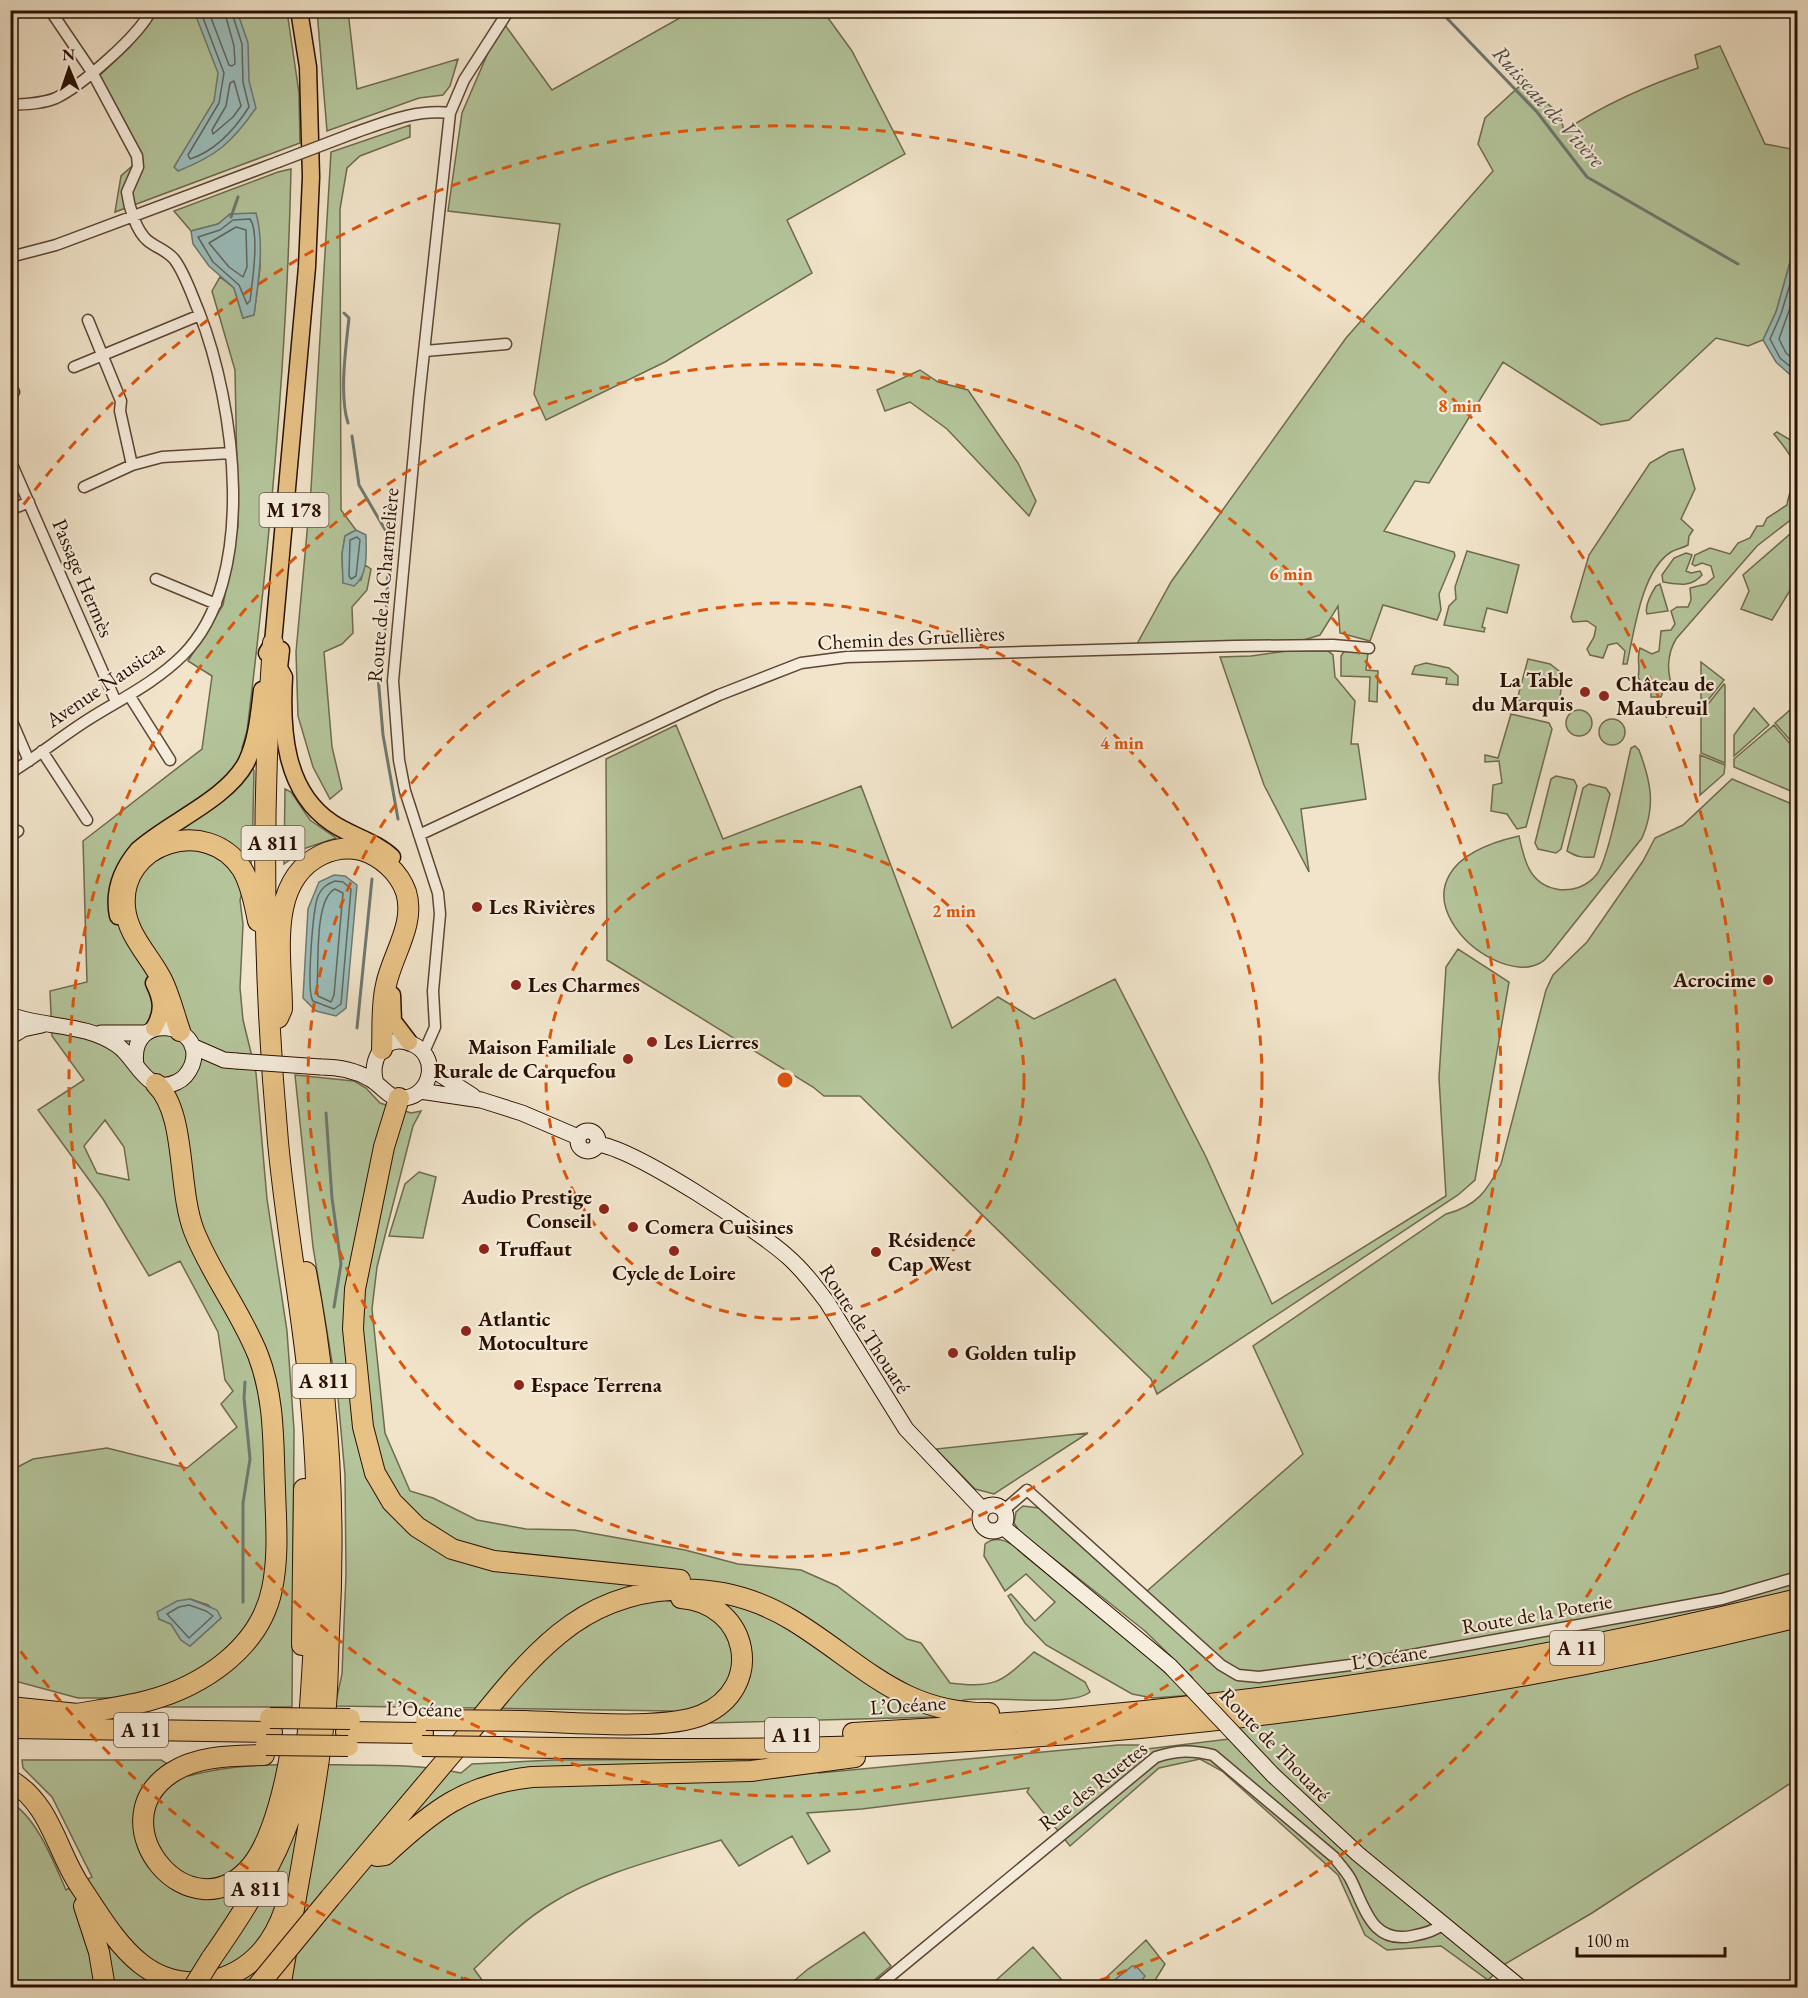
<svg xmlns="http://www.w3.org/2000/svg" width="1808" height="1998" font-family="'EB Garamond',serif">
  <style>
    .green { fill: #b4c59b; stroke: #6f6a4e; stroke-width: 1.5; fill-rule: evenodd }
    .water { fill: #9bbebc; stroke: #6e7871; stroke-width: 1.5 }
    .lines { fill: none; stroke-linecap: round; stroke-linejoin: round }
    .shore { stroke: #62675e; stroke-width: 1.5 }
    .stream { stroke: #6e7871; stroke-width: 3 }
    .minor-casing { stroke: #5c4533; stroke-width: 13 }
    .secondary-casing { stroke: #2a1001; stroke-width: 17 }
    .primary-casing { stroke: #2a1001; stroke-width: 19 }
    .motorway-casing { stroke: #2a1001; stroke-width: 22 }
    .minor { stroke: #f6eddd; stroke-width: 10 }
    .secondary { stroke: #f6eddd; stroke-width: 15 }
    .primary { stroke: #e8c285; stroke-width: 16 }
    .motorway { stroke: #e8c285; stroke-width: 20 }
    .minor-bridge-casing { stroke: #5c4533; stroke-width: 13; stroke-linecap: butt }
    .secondary-bridge-casing { stroke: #2a1001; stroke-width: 17; stroke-linecap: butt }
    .motorway-bridge-casing { stroke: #2a1001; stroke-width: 22; stroke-linecap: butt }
    .minor-bridge { stroke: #f6eddd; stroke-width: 10 }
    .secondary-bridge { stroke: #f6eddd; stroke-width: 15 }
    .motorway-bridge { stroke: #e8c285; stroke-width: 20 }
    .ring { fill: none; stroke: #de550b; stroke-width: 3; stroke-dasharray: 10 8 }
    .poi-dot { fill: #8f2418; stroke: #f6eddd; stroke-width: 2 }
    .labels { text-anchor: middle; stroke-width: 4.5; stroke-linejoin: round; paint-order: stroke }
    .shield { fill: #f6eddd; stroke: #675243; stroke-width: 1.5 }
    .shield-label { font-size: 20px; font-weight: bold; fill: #2a1001 }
    .street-label { font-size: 21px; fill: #2a1001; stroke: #f6eddd }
    .poi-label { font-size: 21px; font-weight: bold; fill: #2a1001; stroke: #f6eddd; text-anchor: start }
    .water-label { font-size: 22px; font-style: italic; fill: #524d42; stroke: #f6eddd }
    .centre { fill: #de550b; stroke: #f6eddd; stroke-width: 3 }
    .ring-label { font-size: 18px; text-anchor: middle; font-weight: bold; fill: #de550b; stroke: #f6eddd; stroke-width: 4.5; stroke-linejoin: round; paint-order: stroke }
  </style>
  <rect width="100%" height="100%" fill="#f1e4ca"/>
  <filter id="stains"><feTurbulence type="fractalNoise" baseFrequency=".00333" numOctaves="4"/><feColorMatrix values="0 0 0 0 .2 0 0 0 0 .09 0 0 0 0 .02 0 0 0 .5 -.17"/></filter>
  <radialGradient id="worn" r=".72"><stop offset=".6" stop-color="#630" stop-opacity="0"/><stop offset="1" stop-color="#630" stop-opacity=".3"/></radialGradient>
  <!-- green -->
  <path class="green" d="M153,11H287L299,93L300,143L115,212L121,176L140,159L99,76L130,47L153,16Z
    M317,11H348L357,89L458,59L450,86L443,95L419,98L327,131Z
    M692,11H823L852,51L905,154L787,220L812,273L665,362L546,420L534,394L560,224L448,211L462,113L490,48L505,25L552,90Z
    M1720,46L1765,144L1797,150V250L1793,252L1776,312L1763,340L1748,346L1716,338L1629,420L1601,425L1503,362L1429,483L1415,481L1384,531L1454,552L1455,556L1439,594L1441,610L1437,620L1383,605L1370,641L1340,633L1338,606L1320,635L1297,642L1137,644L1171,582L1346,338L1493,171L1478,144L1485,118L1524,82L1560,115L1564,131C1606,103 1650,84 1698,68L1695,55Z
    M410,125V137L360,156L347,168L340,209L341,510L356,530L345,536L342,554L343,583L361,580L365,565L371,569L367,590L352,607L353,633L342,644L324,652L332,747L342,789L330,799L313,767L298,716L296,652L311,489L331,152Z
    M291,169C287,357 270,544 247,731L242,748L254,771L252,859L240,900L243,924L240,988L243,1020L256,1073L267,1199L287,1331L294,1430L292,1707H158L117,1698H78L11,1680L10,1471L33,1459L107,1448L187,1468L237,1427L221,1404L233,1391L225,1380L218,1332L180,1261L149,1276L103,1199L38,1110L84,1080L52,1036L50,991L87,982L83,841L202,749L212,676L188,661L223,605L238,526L235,370L212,291L220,277L234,288L243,318L254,315L260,268V248L230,214L218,224L191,231L174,211L278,172ZM105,1120L124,1147L129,1180L97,1173L84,1146ZM190,1599L208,1605L221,1618L190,1646L181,1640L171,1624L159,1619Z
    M920,370L938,382L968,390L1018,463L1036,501L1029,516L947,429L910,402L885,411L877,390Z
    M1777,432L1797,444V515L1757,546L1676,639C1667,654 1666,674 1674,689L1673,692L1663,691L1661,697H1651V684H1642L1638,677C1641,667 1636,659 1640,648L1652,654L1659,651L1661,631L1671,630L1675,624L1671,611L1677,607H1688L1691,600L1690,588L1706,584L1714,577L1711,566L1702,563L1695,566L1692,564L1695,555L1710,548L1730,554L1738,543L1750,538L1757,526H1763L1767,518L1787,505C1788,496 1791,491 1794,482C1800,463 1785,448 1774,434Z
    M1683,449L1695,489L1681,519L1693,530L1689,536L1688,545C1683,548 1676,549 1671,552C1641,571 1634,633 1627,664H1623L1625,651L1617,643L1608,645L1603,658L1590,655L1587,649L1594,637L1596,627L1587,621L1573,622L1571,617L1589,555L1650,463L1669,452Z
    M1797,528V579L1772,620L1741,609L1749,591L1743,575Z
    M1467,551L1519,565L1507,613L1487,608L1482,627L1485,628L1484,632L1444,625L1449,606L1456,599L1455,587Z
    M1686,553L1692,555L1686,571L1691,573L1700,571L1702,575C1691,588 1677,584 1663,582L1662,575L1674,558Z
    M1660,584L1668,611L1647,614C1644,606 1651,594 1656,586Z
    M1345,650L1368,653L1366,670L1378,671L1377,702L1369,701L1370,677L1341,676V656Z
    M1287,651H1328L1333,655L1335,677L1355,701L1351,744H1358L1366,799L1301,809L1309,872L1264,785L1220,657L1251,656Z
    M1528,659L1550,664L1563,674L1559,705L1553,709L1517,700Z
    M1701,662L1724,680L1701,709Z
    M1426,663L1449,668L1458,676V685L1446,684L1447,678L1412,674L1415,666Z
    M1724,684L1725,685V763L1701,753V713Z
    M1797,704V748L1775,723Z
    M1754,708L1769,725L1734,756V735Z
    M1566 723a13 13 0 1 1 26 0a13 13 0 1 1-26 0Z
    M1511,714L1549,723L1552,729L1526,827L1517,829L1507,814L1491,811L1493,785L1502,783L1499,761L1485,762V755L1498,758Z
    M1599 732a13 13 0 1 1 26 0a13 13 0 1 1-26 0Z
    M676,725L723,839L861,786L952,1028L998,997L1034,1019L1115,979L1206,1157L1272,1304L1446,1196L1439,1078L1446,967L1458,949L1509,982L1475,1180L1458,1195L1157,1394L1151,1379L860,1096H824L813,1087L607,960L606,759Z
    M1774,725L1797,752V791L1793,792L1734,767V759Z
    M1635,746L1639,750C1651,782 1656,806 1642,838L1553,950C1549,955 1545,961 1540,963C1491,991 1363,871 1519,836C1524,859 1529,884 1556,889C1571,892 1587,887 1597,874C1609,859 1625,772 1631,748Z
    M1700,755L1725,765L1724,774L1700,795Z
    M1556,776L1574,780L1577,786L1561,849L1556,853L1538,849L1535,843L1551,779Z
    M1732,779L1797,806V1779L1592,1913L1505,1964L1488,1980L1441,1946L1387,1950L1365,1935L1338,1875L1222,1771L1200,1759L1159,1768L1070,1846L1027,1792L1029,1788L862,1809L807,1813L830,1851L808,1864L792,1836L739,1866L721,1840C664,1858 603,1871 552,1903C522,1921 499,1945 474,1969L488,1988L11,1987L10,1802C37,1817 54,1863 66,1890L92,1877L52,1797L23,1768L22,1760H161L188,1776C240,1762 293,1764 347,1765C386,1765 423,1765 461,1773L472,1764L554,1760L790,1759L819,1773L1118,1745H1139L1147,1749L1246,1737L1208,1694L1153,1698L1132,1694L1046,1645L1025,1623L1008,1596L1011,1594L1035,1621L1055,1602L1026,1574L1005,1591L984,1556L985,1544C998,1533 1011,1544 1024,1552V1555L1119,1630L1170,1677H1192L1145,1631L1020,1532L1014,1523L1016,1512L1023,1506L1039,1508L1139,1598L1303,1454L1253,1346L1446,1214C1477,1206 1487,1191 1501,1164L1546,990L1553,975L1587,942L1643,861L1655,838L1683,825Z
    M1589,784L1606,788L1610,794L1594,857C1583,858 1577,857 1567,851L1583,788Z
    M285,789L291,792L310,820L336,838L306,848L284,864Z
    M295,1075L354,1081L366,1088L380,1103L411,1113L421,1111L413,1126L377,1267L372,1309L385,1433L410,1491L433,1498L477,1520L526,1529L574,1530L685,1550L738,1564L801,1570L837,1586L907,1639L921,1643L950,1683C996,1689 1001,1682 1034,1652L1085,1682L1090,1692C1070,1708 992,1695 964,1700C955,1702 944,1712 936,1717L710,1723L672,1711L335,1706L342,1674L346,1574L345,1475L338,1398L313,1247Z
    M419,1172L436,1177L423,1238L389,1236L405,1184Z
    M1088,1433L994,1494L975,1489L936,1449Z
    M864,1932L891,1966L866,1987H787L808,1969Z
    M1146,1940L1165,1964L1151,1987L1095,1988Z
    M1033,1947L1068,1987H988L993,1983Z"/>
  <!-- water -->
  <path class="water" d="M194,11H237L248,43L249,81L256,108C232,143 216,156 178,171L174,167L214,101L218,73Z
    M256,213C265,246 258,282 254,315L243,318L234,288L209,266L193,244L191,231L218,224L230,214Z
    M1797,250H1798L1797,381L1776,362L1763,340L1776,312L1793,252Z
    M356,530L366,535C366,552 369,574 354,586L343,583L342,554L345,536Z
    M334,875L345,876L357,885L346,1008L336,1016L316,1011L303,998L308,909L319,882Z
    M190,1599L217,1610L221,1618L190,1646L181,1640L171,1624L159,1619L157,1612L177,1601Z
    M1132,1966H1136L1145,1976L1137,1987H1106Z"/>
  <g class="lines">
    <!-- shore -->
    <path class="shore" d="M200,10L224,73L219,103L188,155L190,159C215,151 235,129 249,107L243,82L242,44L231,10
      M208,10L229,65L232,66L235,64L234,46L224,10
      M234,81L241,106L233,117L213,134L212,130L226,106L230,83Z
      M250,219C260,233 252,284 250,301L247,304L239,285L213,262L198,237L220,230L233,220Z
      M236,227L246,230L247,267L243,277L229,267L209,243Z
      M1798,258L1781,314L1770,339L1780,358L1798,373
      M1798,285L1779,339L1786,353L1798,363
      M357,537L360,540L356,576L351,579L349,576L350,540Z
      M335,881L343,882L351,889L341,1004L334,1009L313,1001C306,991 313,909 318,896C322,887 327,884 335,881Z
      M335,889L343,893L334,995L331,1002L318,996L317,988C319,966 314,899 335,889Z
      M189,1605L206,1611L213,1616L189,1638L167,1614L179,1607Z"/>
    <!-- stream -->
    <path class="stream" d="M1439,10L1537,112L1587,177L1738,264
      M231,217L238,197
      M344,313L349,318C346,347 339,395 348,423
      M352,436L359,485L387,533
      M389,543L386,622L378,676L383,735L398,819
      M357,1028L372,879
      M326,1113L332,1198L341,1264L334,1307
      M243,1602V1503L250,1459L244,1398L245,1382
      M462,1978L469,1988"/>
    <defs>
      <path id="minor" d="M10,105C25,104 42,104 56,98C81,86 140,35 151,10
        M354,133C386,122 416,109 450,113
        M10,257L56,245L278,162
        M88,320L121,401L120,411L132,465
        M425,351L506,344
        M74,367L200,315
        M10,394L14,392
        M10,460L116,702
        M84,487L132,465L162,457L231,453
        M10,510L29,502
        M156,579L216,604
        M129,695L170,760
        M10,717L29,761
        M42,751L87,820
        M10,773C38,756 62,736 89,719C121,699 156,682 183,655C259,579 235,404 199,312C192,296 185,273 174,259C166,250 157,248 148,241C136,231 129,207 127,192L138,167L137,156L92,72L50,10
        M419,835L719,695L801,663L847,657L1235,646L1333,645L1369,648
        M10,836L18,831
        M424,1052L435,1027L433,991L440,914L438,893L405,791L399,760L393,681L419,398L450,113L464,80L509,10
        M1004,1510L1027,1490L1221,1665L1238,1675L1259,1677L1373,1662L1722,1599L1798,1577
        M876,1988L1156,1757C1177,1750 1192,1750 1213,1755L1334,1857C1339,1864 1347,1872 1351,1880C1365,1908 1372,1944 1412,1936C1423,1934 1435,1931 1443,1924"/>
      <path id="secondary" d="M16,1017C51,1028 86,1024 117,1045C137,1058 146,1097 177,1082C184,1079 189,1072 192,1065C207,1022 128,1009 136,1065
        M101,1033H146
        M10,1037L23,1029L42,1025
        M192,1046L224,1060L236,1061
        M321,1067C338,1067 355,1070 370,1079C383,1086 388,1100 405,1098C433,1094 439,1055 412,1044C386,1032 368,1059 376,1083
        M430,1068L473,1096
        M420,1091L481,1100L522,1113L578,1137
        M578 1141a10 10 0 1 1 20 0a10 10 0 1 1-20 0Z
        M597,1144C634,1148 758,1230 788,1257C803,1270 815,1286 827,1302L906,1429L983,1510
        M980 1518a13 13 0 1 1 26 0a13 13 0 1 1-26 0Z
        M1003,1527L1170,1666
        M1273,1775L1358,1854L1521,1988"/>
      <path id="primary" d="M281,650L279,668L284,677C281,729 284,791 332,823C351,836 375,841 392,857
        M267,653L273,643L307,267L311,177L308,67L299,10
        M118,916C113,891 122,869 138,850C169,822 226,800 246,763C257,741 259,714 262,690
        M154,983C162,999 164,1012 154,1028
        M392,995L393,1021L409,1042"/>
      <path id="motorway" d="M278,1018L282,1009C282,958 266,882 321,855C333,849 348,847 361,850C381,856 399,872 406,892C416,924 392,955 386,985C381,1006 383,1028 382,1049
        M180,1031C174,1014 170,996 162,980C150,956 127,935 125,907C119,843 207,815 242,869C251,884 255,905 258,921
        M399,1098L384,1147L355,1289L353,1329L363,1427L375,1473L392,1502L417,1527L452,1549L494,1561L680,1580
        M302,1645L304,1489
        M10,1707L87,1715
        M76,1714C99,1710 124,1707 147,1701C203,1686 260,1648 272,1589C279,1556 276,1522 275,1489C273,1443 275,1399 258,1355C241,1312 211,1274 194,1231C177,1187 187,1114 156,1084
        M524,1721C568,1722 664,1731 702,1715C766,1688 749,1603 681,1598
        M10,1728L272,1732
        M346,1732L423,1733
        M853,1733C1172,1717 1487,1676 1798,1599
        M499,1747C637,1749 775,1751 913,1744C1212,1730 1507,1689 1798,1617
        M264,1755C233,1756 198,1755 171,1773C95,1824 192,1939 252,1865C273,1839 286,1782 291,1749
        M10,1780C51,1804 56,1850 80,1886C113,1935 145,1998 219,1979C254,1968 274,1942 285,1909
        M377,1856L385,1855C432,1811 466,1784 532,1777L751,1771L855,1757
        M330,1898C373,1847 416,1796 459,1745C490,1707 521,1665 559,1634C626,1579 719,1576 792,1620C861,1662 901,1714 989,1713
        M84,1906L99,1952L105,1988
        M211,1959C243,1913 274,1865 292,1812C308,1764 310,1709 313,1659C319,1574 319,1488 311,1403C303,1315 286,1229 278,1142C263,976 261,809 273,643
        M280,1988C296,1894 315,1800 326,1705C328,1681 328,1657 329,1633C336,1511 329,1392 306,1272"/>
    </defs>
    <!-- minor casing -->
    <use href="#minor" class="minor-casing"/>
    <!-- secondary casing -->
    <use href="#secondary" class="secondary-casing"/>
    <!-- primary casing -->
    <use href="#primary" class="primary-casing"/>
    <!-- motorway casing -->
    <use href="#motorway" class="motorway-casing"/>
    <!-- minor -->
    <use href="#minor" class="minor"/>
    <!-- secondary -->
    <use href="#secondary" class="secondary"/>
    <!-- primary -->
    <use href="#primary" class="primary"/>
    <!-- motorway -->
    <use href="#motorway" class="motorway"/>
    <defs>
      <path id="minor-bridge" d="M278,162L354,133"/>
      <path id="secondary-bridge" d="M236,1061L321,1067
        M1170,1666L1273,1775"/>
      <path id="motorway-bridge" d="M270,1718L350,1719
        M426,1720L524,1721
        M266,1745L348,1746
        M422,1746L499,1747
        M193,1988L211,1959
        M256,1988L330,1898"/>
    </defs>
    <!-- minor-bridge casing -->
    <use href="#minor-bridge" class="minor-bridge-casing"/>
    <!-- secondary-bridge casing -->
    <use href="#secondary-bridge" class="secondary-bridge-casing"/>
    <!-- motorway-bridge casing -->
    <use href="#motorway-bridge" class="motorway-bridge-casing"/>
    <!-- minor-bridge -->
    <use href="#minor-bridge" class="minor-bridge"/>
    <!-- secondary-bridge -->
    <use href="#secondary-bridge" class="secondary-bridge"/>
    <!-- motorway-bridge -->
    <use href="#motorway-bridge" class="motorway-bridge"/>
  </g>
  <!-- distance rings -->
  <g class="ring">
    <circle cx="785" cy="1080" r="239"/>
    <circle cx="785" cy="1080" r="477"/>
    <circle cx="785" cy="1080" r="716"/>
    <path d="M490 1987A954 954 0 0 1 13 1641M13 519A954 954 0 1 1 1080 1987"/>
  </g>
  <!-- markers -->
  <g class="poi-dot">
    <circle cx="1585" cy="692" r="6"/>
    <circle cx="1604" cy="696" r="6"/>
    <circle cx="477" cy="907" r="6"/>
    <circle cx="1768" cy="980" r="6"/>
    <circle cx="516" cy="985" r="6"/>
    <circle cx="652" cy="1042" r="6"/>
    <circle cx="628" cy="1059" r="6"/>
    <circle cx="604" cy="1209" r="6"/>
    <circle cx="633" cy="1227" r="6"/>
    <circle cx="484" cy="1249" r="6"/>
    <circle cx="674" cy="1251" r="6"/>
    <circle cx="876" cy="1252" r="6"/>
    <circle cx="466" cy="1331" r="6"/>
    <circle cx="953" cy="1353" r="6"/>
    <circle cx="519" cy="1385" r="6"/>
  </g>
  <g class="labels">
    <!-- shield labels -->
    <g class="shield">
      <rect x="259.5" y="493" width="69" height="34" rx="4.5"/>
      <rect x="241.5" y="826" width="63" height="34" rx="4.5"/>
      <rect x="292.5" y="1364" width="63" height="34" rx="4.5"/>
      <rect x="1550" y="1631" width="54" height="34" rx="4.5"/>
      <rect x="114" y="1713" width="54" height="34" rx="4.5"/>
      <rect x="765" y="1718" width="54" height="34" rx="4.5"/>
      <rect x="224.5" y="1872" width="63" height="34" rx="4.5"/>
    </g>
    <g class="shield-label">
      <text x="294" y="517">M 178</text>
      <text x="273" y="850">A 811</text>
      <text x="324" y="1388">A 811</text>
      <text x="1577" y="1655">A 11</text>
      <text x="141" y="1737">A 11</text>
      <text x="792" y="1742">A 11</text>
      <text x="256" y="1896">A 811</text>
    </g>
    <!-- street labels -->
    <g class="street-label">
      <text transform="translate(83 578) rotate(67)" y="7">Passage Hermès</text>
      <text transform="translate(383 585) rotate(-85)" y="7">Route de la Charmelière</text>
      <text transform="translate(911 638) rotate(-3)" y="7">Chemin des Gruellières</text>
      <text transform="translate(105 684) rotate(-34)" y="7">Avenue Nausicaa</text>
      <text transform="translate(865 1329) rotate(57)" y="7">Route de Thouaré</text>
      <text transform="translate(1537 1614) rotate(-10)" y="7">Route de la Poterie</text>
      <text transform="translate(1389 1657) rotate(-9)" y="7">L’Océane</text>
      <text transform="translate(908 1705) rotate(-4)" y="7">L’Océane</text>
      <text transform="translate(424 1709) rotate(1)" y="7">L’Océane</text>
      <text transform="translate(1275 1745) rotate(46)" y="7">Route de Thouaré</text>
      <text transform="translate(1093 1786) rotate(-38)" y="7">Rue des Ruettes</text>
    </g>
    <!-- poi labels -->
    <g class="poi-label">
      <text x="1573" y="687" text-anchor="end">La Table<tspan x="1573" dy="24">du Marquis</tspan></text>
      <text x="1616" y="691">Château de<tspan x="1616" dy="24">Maubreuil</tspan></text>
      <text x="489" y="914">Les Rivières</text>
      <text x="1756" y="987" text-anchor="end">Acrocime</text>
      <text x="528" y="992">Les Charmes</text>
      <text x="664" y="1049">Les Lierres</text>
      <text x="616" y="1054" text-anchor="end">Maison Familiale<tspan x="616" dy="24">Rurale de Carquefou</tspan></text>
      <text x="592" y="1204" text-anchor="end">Audio Prestige<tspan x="592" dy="24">Conseil</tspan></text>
      <text x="645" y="1234">Comera Cuisines</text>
      <text x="888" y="1247">Résidence<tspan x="888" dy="24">Cap West</tspan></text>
      <text x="496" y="1256">Truffaut</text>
      <text x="674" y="1280" text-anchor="middle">Cycle de Loire</text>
      <text x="478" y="1326">Atlantic<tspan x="478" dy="24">Motoculture</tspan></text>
      <text x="965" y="1360">Golden tulip</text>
      <text x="531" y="1392">Espace Terrena</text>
    </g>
    <!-- water labels -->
    <g class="water-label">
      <text transform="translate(1549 106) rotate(48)" y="8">Ruisseau de Vivère</text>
    </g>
  </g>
  <circle cx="785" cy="1080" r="9" class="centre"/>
  <g class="ring-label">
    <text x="1460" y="412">8 min</text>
    <text x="1291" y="580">6 min</text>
    <text x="1122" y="749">4 min</text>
    <text x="954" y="917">2 min</text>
  </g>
  <!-- margin -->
  <rect width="1808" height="1998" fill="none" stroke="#f1e4ca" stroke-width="36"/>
  <rect x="12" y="12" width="1784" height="1974" fill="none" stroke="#2a1001" stroke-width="3"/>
  <rect x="18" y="18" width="1772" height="1962" fill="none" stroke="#2a1001" stroke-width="1.5"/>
  <!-- north arrow -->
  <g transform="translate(69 69) rotate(358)" stroke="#f6eddd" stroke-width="4.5" paint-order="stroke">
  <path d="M0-4.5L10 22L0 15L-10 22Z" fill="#2a1001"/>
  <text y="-9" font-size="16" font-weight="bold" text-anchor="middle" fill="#2a1001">N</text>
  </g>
  <!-- scale -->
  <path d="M1577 1947v9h148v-9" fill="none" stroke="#2a1001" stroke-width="3"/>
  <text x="1586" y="1947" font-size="18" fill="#2a1001" stroke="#f6eddd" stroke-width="4.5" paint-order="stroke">100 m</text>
  <rect width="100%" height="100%" filter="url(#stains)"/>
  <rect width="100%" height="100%" fill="url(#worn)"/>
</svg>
